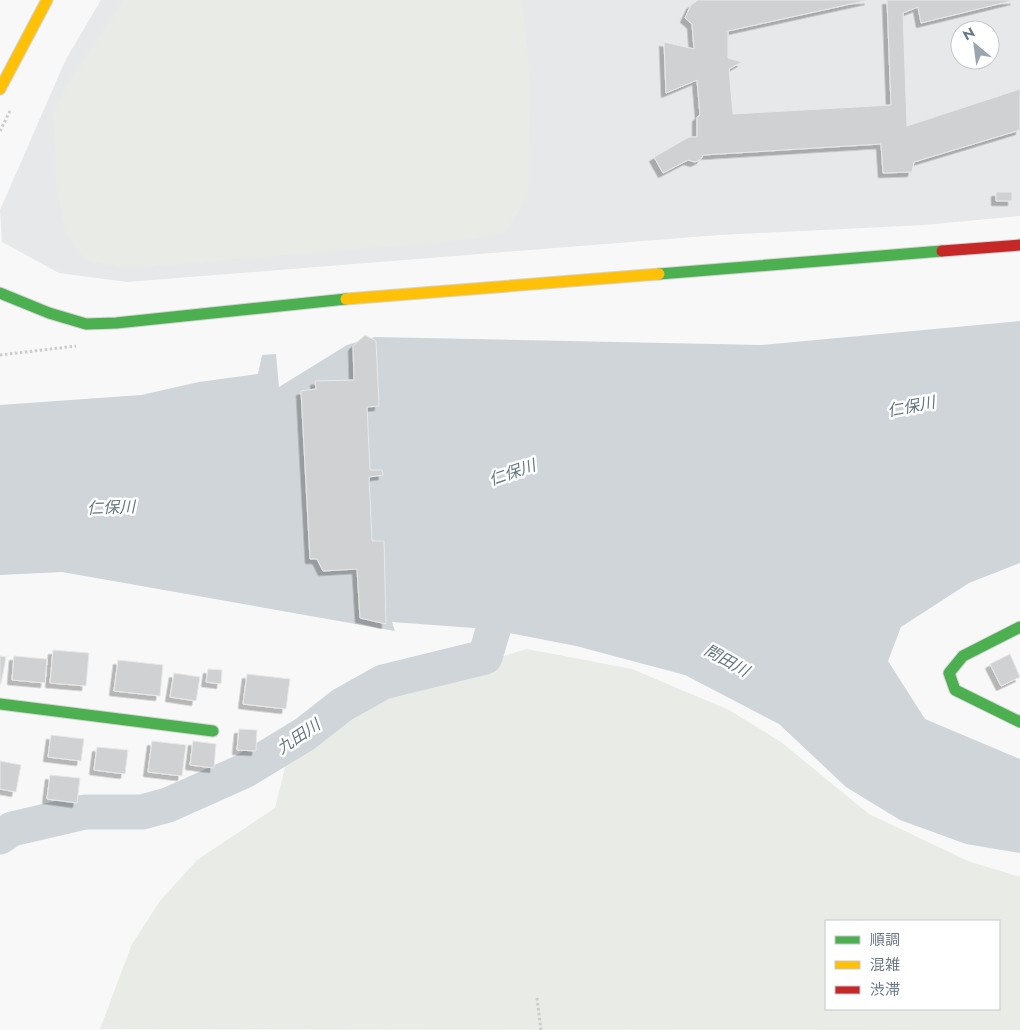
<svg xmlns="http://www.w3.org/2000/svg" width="1020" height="1030" font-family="Jost,'Noto Sans JP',sans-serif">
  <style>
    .built { fill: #e7e8e9; fill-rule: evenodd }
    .green { fill: #e8ebe6; fill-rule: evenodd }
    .water { fill: #cfd5d9 }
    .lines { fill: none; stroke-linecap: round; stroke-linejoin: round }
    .river { stroke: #cfd5d9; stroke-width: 35 }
    .building { fill: #cfd1d2; stroke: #e8e8e8; filter: url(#shadow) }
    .fast-casing { stroke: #d4d5d6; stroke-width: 13 }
    .slow-casing { stroke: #d4d5d6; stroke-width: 13 }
    .jam-casing { stroke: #d4d5d6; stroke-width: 13 }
    .path { stroke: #cbcccd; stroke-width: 3; stroke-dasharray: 2.5 2.5; stroke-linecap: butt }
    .fast { stroke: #4caf50; stroke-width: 11 }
    .slow { stroke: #ffc107; stroke-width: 11 }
    .jam { stroke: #c62828; stroke-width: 11 }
    .labels { text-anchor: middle; stroke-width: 5; stroke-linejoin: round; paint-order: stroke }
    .water-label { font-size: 16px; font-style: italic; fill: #657882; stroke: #fff }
  </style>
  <defs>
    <filter id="shadow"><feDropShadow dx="-4.5" dy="4.5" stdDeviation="0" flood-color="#0004"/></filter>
  </defs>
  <rect width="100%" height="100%" fill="#f8f8f8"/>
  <!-- built -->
  <path class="built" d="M101,0H1020V216L924,225L719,235L127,282L59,273L2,242L0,210L66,59ZM960,30H990V60H960Z"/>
  <!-- green -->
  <path class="green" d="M124,0H522L531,91L528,195L506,232L473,239L157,266L119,267L84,260L65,231L56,183L53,116L62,93Z
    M527,649L632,669L729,710L781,742L869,814L968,861L1020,877V1030L100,1029L132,944L160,901L197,860L275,808L286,763L379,692ZM826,921H999V1009H826Z"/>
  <!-- water -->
  <path class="water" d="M1020,321V563L969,583L901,627L888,661L925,719L1020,759V853L966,844L900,820L846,787L779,724L685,675L576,646L488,629L392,622L395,631L62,572L0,575V405L141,395L199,382L258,374L262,355L276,354L279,387L347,345L375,337L761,345Z"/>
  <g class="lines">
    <!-- river -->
    <path class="river" d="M0,837L12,829L85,812H142L168,805L244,771L305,734L342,705L383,682L485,657L494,627L512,586"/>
  </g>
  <!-- building -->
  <path class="building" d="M698,0H869L728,31V58L742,62L729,69L733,114L891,105L887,0H1015L921,23L918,7L903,13L907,126L1020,89V130L914,162L912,172L883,173L881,144L703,155L701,159L695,162L688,160L663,173L654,157L689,137H697V117L700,115L697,80L666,93L664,42L694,49L692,24L685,18L691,5Z
    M996,192H1012V201H996Z
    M365,335L376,341L379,406L367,407L370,470H382L383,475L369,477L372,541H384L386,624L360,618L357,569L323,571L317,559H310L301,391L316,389L315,381L354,380L353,346Z
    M53,650L89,653L86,686L50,683Z
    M1010,654L1020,677L1001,686L990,664Z
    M0,656L6,657L1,684H0Z
    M14,656L47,659L45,683L12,680Z
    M118,660L163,665L160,696L114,691Z
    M208,669L222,670L221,684L206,682Z
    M174,673L200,677L196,701L170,697Z
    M247,674L290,679L286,709L243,704Z
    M239,729L257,730L256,751L237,750Z
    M51,735L84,739L81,761L48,757Z
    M152,741L186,745L182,776L148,772Z
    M193,741L216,744L214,768L190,765Z
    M97,747L128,750L125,774L94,770Z
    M0,761L21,765L16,792L0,789Z
    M50,775L80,778L77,803L47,799Z"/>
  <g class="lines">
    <defs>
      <path id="fast" d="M659,274L942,251
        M0,293L49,313L86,324L116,323L346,299
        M1020,627L963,656L949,673L955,690L1020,722
        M0,704L213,731"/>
      <path id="slow" d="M0,89L47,0
        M346,299L659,274"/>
      <path id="jam" d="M942,251L1020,245"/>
    </defs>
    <!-- fast casing -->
    <use href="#fast" class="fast-casing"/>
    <!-- slow casing -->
    <use href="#slow" class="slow-casing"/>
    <!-- jam casing -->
    <use href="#jam" class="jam-casing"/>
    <!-- path -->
    <path class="path" d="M0,131L10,111
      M0,355L76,346
      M537,998L541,1030"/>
    <!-- fast -->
    <use href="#fast" class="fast"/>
    <!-- slow -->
    <use href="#slow" class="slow"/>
    <!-- jam -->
    <use href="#jam" class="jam"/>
  </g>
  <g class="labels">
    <!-- water labels -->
    <g class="water-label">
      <text transform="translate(911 406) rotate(-11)" y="6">仁保川</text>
      <text transform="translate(512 472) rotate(-19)" y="6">仁保川</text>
      <text transform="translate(111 507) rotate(-2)" y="6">仁保川</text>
      <text transform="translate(727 660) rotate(29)" y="6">問田川</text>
      <text transform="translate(298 736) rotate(-34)" y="6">九田川</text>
    </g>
  </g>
  <!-- legend -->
  <rect x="825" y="920" width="175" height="90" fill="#ffffff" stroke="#c3c9cf"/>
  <rect x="835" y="936" width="25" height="8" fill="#4caf50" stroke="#c3c9cf"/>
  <text x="870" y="945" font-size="15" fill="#697887">順調</text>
  <rect x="835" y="961" width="25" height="8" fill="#ffc107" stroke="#c3c9cf"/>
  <text x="870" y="970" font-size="15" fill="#697887">混雑</text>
  <rect x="835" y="986" width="25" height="8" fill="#c62828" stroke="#c3c9cf"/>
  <text x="870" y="995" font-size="15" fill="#697887">渋滞</text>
  <!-- north arrow -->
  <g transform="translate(975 45) rotate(331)"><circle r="24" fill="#ffffff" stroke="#c3c9cf"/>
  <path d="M0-4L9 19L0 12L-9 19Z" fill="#9ba5af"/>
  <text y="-8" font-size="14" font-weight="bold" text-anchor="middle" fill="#697887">N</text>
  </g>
</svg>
